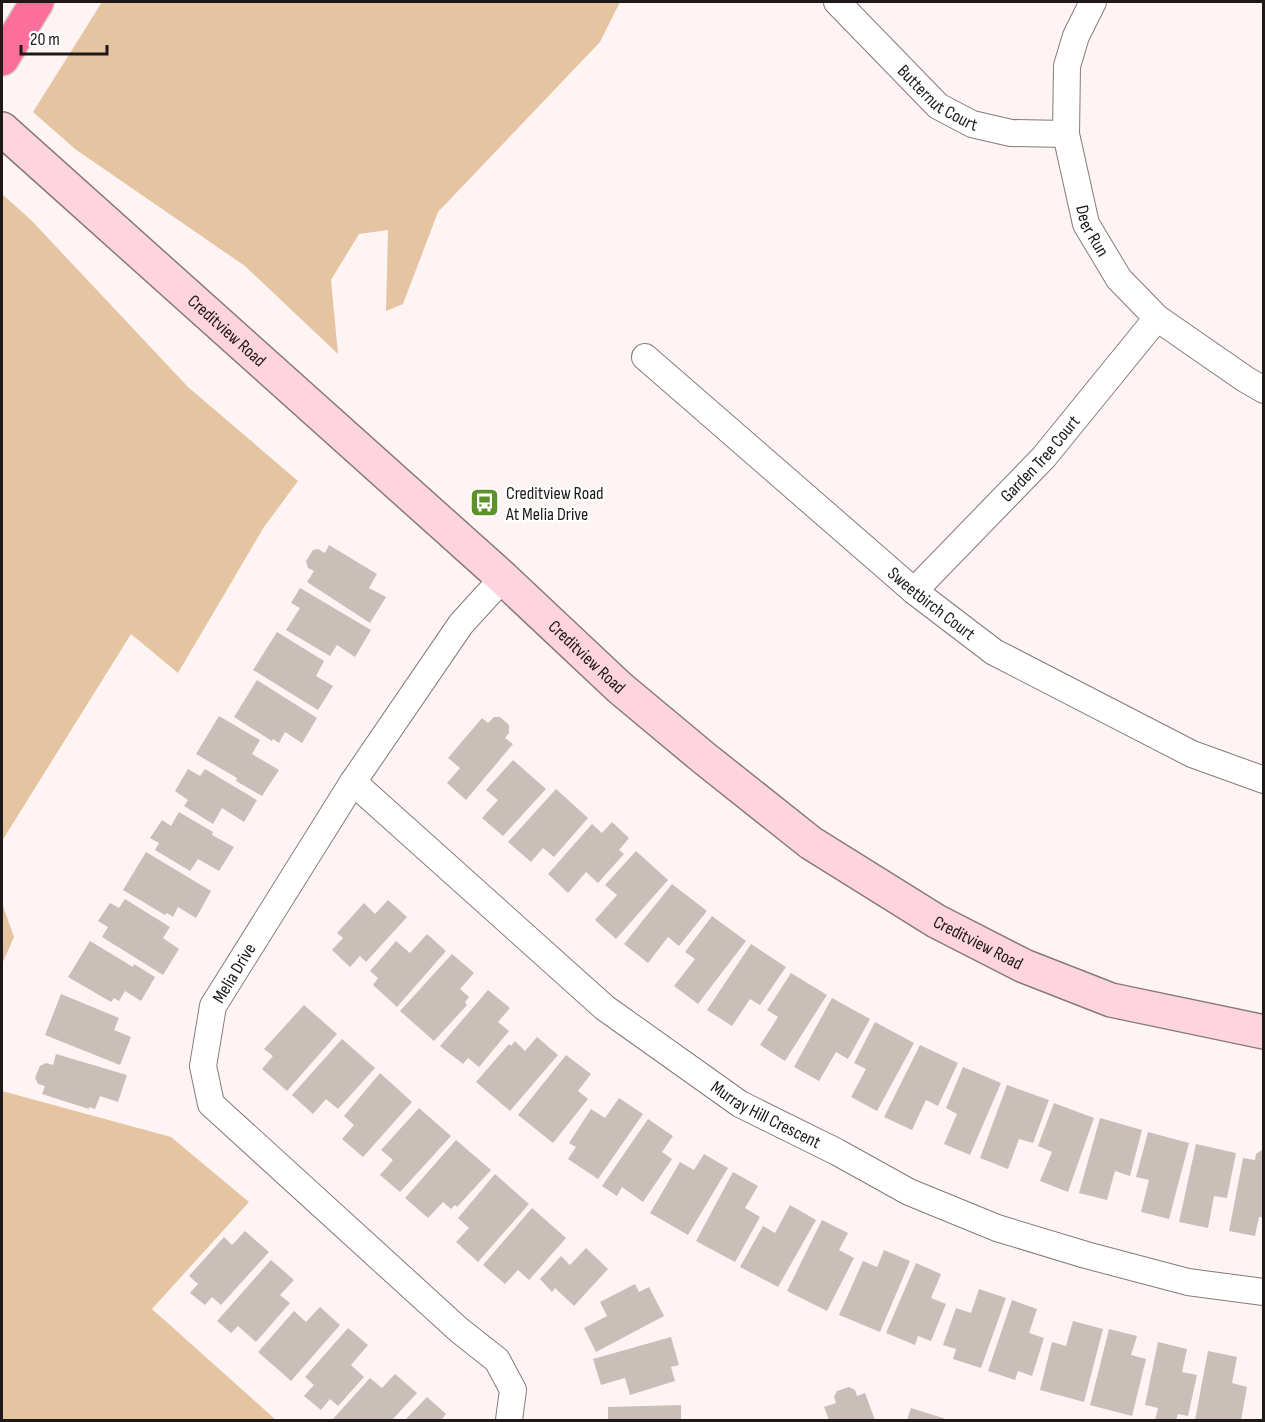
<svg xmlns="http://www.w3.org/2000/svg" width="1265" height="1422" font-family="'Sofia Sans Condensed',sans-serif">
  <style>
    .green { fill: #e5c4a2 }
    .building { fill: #cabeb8 }
    .lines { fill: none; stroke-linecap: round; stroke-linejoin: round }
    .street-casing { stroke: #877a79; stroke-width: 28 }
    .secondary-casing { stroke: #877a79; stroke-width: 36 }
    .highway-casing { stroke: #d2d1d1; stroke-width: 36 }
    .street { stroke: #fff; stroke-width: 26 }
    .secondary { stroke: #fed4e1; stroke-width: 33 }
    .highway { stroke: #fc6e9b; stroke-width: 33 }
    .labels { text-anchor: middle; stroke-width: 4.5; stroke-linejoin: round; paint-order: stroke }
    .street-label { font-size: 18px; fill: #1e1918; stroke: #fff }
    .poi-label { font-size: 18px; fill: #1e1918; stroke: #fff; text-anchor: start }
  </style>
  <rect width="100%" height="100%" fill="#fdf4f3"/>
  <!-- green -->
  <path class="green" d="M102,2H620L600,42L438,212L403,304L386,311L388,230L359,234L331,280L338,354L245,266L75,149L33,112Z
    M2,194L31,220L188,387L298,481L264,527L178,673L131,634L2,841Z
    M2,903L14,937L2,964Z
    M2,1091L171,1137L249,1202L152,1309L276,1420H2Z"/>
  <!-- building -->
  <path class="building" d="M329,545L377,574L369,588L386,597L370,623L307,582L314,571L308,568L306,561L313,550L318,549L325,553Z
    M300,588L371,630L355,657L337,645L330,656L286,630L300,608L291,603Z
    M277,632L324,661L316,676L333,686L318,710L253,670Z
    M257,680L317,718L302,743L285,732L279,743L273,739L272,741L234,717Z
    M219,716L260,740L252,754L279,770L262,796L236,781L237,778L196,754Z
    M494,717H500L509,725V733L505,738L513,744L466,800L447,783L460,768L448,758L482,718L488,723Z
    M513,760L546,789L503,836L482,818L498,800L486,790Z
    M188,769L200,776L205,769L257,800L244,822L222,808L213,824L184,806L188,800L175,791Z
    M556,789L588,818L554,857L543,848L531,862L508,842Z
    M179,812L213,832L212,835L234,847L219,871L198,859L190,871L155,850L159,843L150,838L162,820L171,826Z
    M612,822L629,838L619,850L624,854L598,883L586,872L568,893L548,874L592,824L602,833Z
    M636,851L668,880L616,939L595,920L617,895L605,885Z
    M146,852L211,891L196,918L178,907L173,917L167,913L165,915L123,890Z
    M672,884L707,911L679,946L668,937L648,963L624,944Z
    M125,899L170,927L163,938L179,949L163,975L102,937L108,927L98,921L110,903L119,908Z
    M388,900L407,917L366,962L360,956L350,967L332,950L343,938L337,933L364,903L375,914Z
    M712,916L746,941L698,1004L674,986L695,959L685,952Z
    M427,934L446,951L397,1007L373,985L378,978L370,971L396,941L410,953Z
    M90,941L133,967L134,964L155,977L141,1001L125,991L119,1001L114,998L111,1002L68,977Z
    M751,944L786,967L760,1005L750,999L732,1026L707,1010Z
    M452,954L474,973L460,989L469,997L465,1002L467,1005L434,1041L400,1011Z
    M791,973L827,995L785,1061L760,1045L778,1017L767,1010Z
    M488,990L510,1008L498,1022L509,1031L479,1067L468,1058L463,1064L440,1046Z
    M61,994L119,1018L114,1030L131,1037L120,1065L45,1035Z
    M832,998L870,1019L848,1059L836,1052L819,1081L794,1067Z
    M304,1005L337,1034L287,1091L262,1069L273,1056L264,1049Z
    M875,1022L914,1043L877,1111L851,1097L866,1069L854,1063Z
    M537,1037L558,1055L510,1111L476,1082L509,1044L511,1046L515,1041L525,1051Z
    M342,1039L375,1068L338,1109L326,1099L313,1114L292,1095Z
    M920,1045L958,1063L938,1106L926,1100L912,1130L884,1117Z
    M56,1054L127,1075L118,1102L100,1096L95,1109L89,1107V1109L42,1094L45,1086L38,1084L35,1078L40,1066L46,1063L53,1065Z
    M566,1055L591,1074L578,1091L588,1099L553,1143L518,1115Z
    M963,1067L1001,1083L970,1155L944,1144L957,1114L946,1108Z
    M380,1073L412,1102L363,1157L342,1139L354,1125L344,1116Z
    M1007,1085L1049,1100L1033,1143L1019,1139L1008,1169L980,1158Z
    M619,1098L643,1114L598,1179L568,1159L576,1147L569,1143L591,1109L605,1118Z
    M1054,1103L1094,1118L1068,1192L1040,1181L1052,1152L1038,1146Z
    M419,1108L451,1136L400,1192L380,1175L393,1160L381,1150Z
    M1100,1118L1142,1130L1130,1176L1115,1171L1107,1200L1079,1193Z
    M648,1119L673,1136L662,1152L672,1159L643,1202L622,1187L617,1196L602,1186Z
    M1148,1132L1189,1143L1169,1219L1141,1212L1149,1180L1136,1177Z
    M456,1140L491,1170L457,1207L455,1205L451,1209L443,1202L428,1218L405,1198Z
    M1196,1144L1236,1153L1227,1198L1214,1196L1208,1228L1179,1222Z
    M1262,1150H1264V1218L1259,1217L1255,1236L1229,1231L1243,1158L1255,1160L1256,1154Z
    M704,1154L728,1168L688,1235L650,1213L680,1162L694,1170Z
    M733,1172L758,1186L745,1208L760,1217L735,1262L696,1241Z
    M495,1174L529,1204L478,1262L456,1242L469,1228L458,1218Z
    M790,1205L816,1220L778,1287L740,1267L763,1226L775,1233Z
    M532,1208L566,1238L529,1280L518,1270L505,1284L483,1265Z
    M822,1220L848,1233L839,1250L854,1258L827,1311L787,1291Z
    M245,1231L269,1252L221,1305L212,1297L205,1305L190,1293L198,1284L189,1276L224,1237L232,1245Z
    M586,1248L608,1269L574,1306L555,1288L552,1292L540,1279L561,1256L570,1265Z
    M884,1250L910,1261L880,1332L839,1315L863,1261L877,1267Z
    M271,1260L294,1280L280,1295L290,1303L256,1342L238,1326L231,1333L217,1321Z
    M916,1263L941,1274L931,1298L946,1304L931,1341L918,1336L915,1345L886,1333Z
    M635,1284L639,1292L649,1287L664,1316L596,1352L584,1328L607,1316L600,1302Z
    M979,1289L1006,1298L981,1368L953,1359L956,1349L943,1345L956,1308L971,1313Z
    M1012,1300L1037,1309L1029,1333L1044,1338L1032,1376L1018,1371L1015,1380L988,1371Z
    M320,1307L340,1325L291,1381L258,1352L294,1311L306,1322Z
    M1073,1321L1103,1329L1084,1402L1040,1390L1052,1342L1066,1346Z
    M348,1328L368,1345L351,1365L364,1377L338,1406L330,1399L321,1410L304,1396L314,1385L305,1377Z
    M1109,1329L1137,1336L1131,1355L1146,1359L1132,1416L1090,1405Z
    M671,1337L679,1365L671,1367L675,1381L630,1395L625,1378L601,1385L593,1359Z
    M1158,1342L1187,1349L1182,1372L1197,1375L1188,1416L1178,1414L1176,1420H1155L1158,1408L1145,1405Z
    M1208,1351L1237,1357L1232,1383L1247,1387L1241,1420H1195Z
    M395,1374L417,1393L392,1420H332L370,1378L382,1388Z
    M849,1387L855,1390L857,1396L865,1393L875,1420H829L824,1407L836,1403L834,1397L837,1391Z
    M427,1397L446,1414L441,1420H405Z
    M681,1405V1420H608V1407Z
    M911,1408L949,1420H907Z"/>
  <g class="lines">
    <defs>
      <g id="street">
        <path id="s1" d="M837,2L938,106L972,124L1011,133L1066,134"/>
        <path id="s2" d="M1093,2L1076,36L1067,66L1066,134L1086,224L1119,279L1157,318L1245,379L1264,390"/>
        <path id="s3" d="M645,357L914,591L994,652L1192,754L1264,780"/>
        <path d="M503,578L461,624L353,782L213,1006L203,1066L211,1104L459,1330L497,1360L513,1390L509,1420"/>
        <path id="s4" d="M914,591L1044,457L1157,318"/>
        <path id="s5" d="M353,782L605,1008L740,1104L837,1152L909,1192L997,1228L1086,1255L1188,1282L1264,1292"/>
      </g>
      <g id="secondary">
        <path id="s6" d="M2,129L503,578L620,688L704,758L811,843L936,921L1024,966L1111,1000L1264,1032"/>
      </g>
      <path id="highway" d="M2,59L37,2"/>
    </defs>
    <!-- street casing -->
    <use href="#street" class="street-casing"/>
    <!-- secondary casing -->
    <use href="#secondary" class="secondary-casing"/>
    <!-- highway casing -->
    <use href="#highway" class="highway-casing"/>
    <!-- street -->
    <use href="#street" class="street"/>
    <!-- secondary -->
    <use href="#secondary" class="secondary"/>
    <!-- highway -->
    <use href="#highway" class="highway"/>
  </g>
  <!-- icons -->
  <defs>
    <symbol id="bus-square" viewBox="-11 -11 22 22"><rect x="-9" y="-9" width="18" height="18" rx="4" fill="#5e9129" stroke="#fff"/><path d="M-5-6H5V4H4V6H2V4H-2V6H-4V4H-5ZM-3.5-4V0h7V-4ZM-3.5 1.2v1.5H-2V1.2ZM2 1.2v1.5H3.5V1.2Z" fill="#fff"/></symbol>
  </defs>
  <g fill-rule="evenodd">
    <use href="#bus-square" x="468" y="486" width="33" height="33"/>
  </g>
  <g class="labels">
    <!-- street labels -->
    <g class="street-label">
      <text dy="6" stroke="none"><textPath href="#s1" startOffset="140">Butternut Court</textPath></text>
      <text dy="6" stroke="none"><textPath href="#s2" startOffset="238">Deer Run</textPath></text>
      <text dy="6" stroke="none"><textPath href="#s6" startOffset="302">Creditview Road</textPath></text>
      <text dy="6" stroke="none"><textPath href="#s4" startOffset="183">Garden Tree Court</textPath></text>
      <text dy="6" stroke="none"><textPath href="#s3" startOffset="378">Sweetbirch Court</textPath></text>
      <text dy="6" stroke="none"><textPath href="#s6" startOffset="788">Creditview Road</textPath></text>
      <text dy="6" stroke="none"><textPath href="#s6" startOffset="1274">Creditview Road</textPath></text>
      <text transform="translate(234 973) rotate(-59)" y="6">Melia Drive</text>
      <text dy="6" stroke="none"><textPath href="#s5" startOffset="532">Murray Hill Crescent</textPath></text>
    </g>
    <!-- poi labels -->
    <g class="poi-label">
      <text x="506" y="499">Creditview Road<tspan x="506" dy="21">At Melia Drive</tspan></text>
    </g>
  </g>
  <!-- border -->
  <rect width="1265" height="1422" fill="none" stroke="#1e1918" stroke-width="6"/>
  <!-- scale -->
  <path d="M21 45v9h86v-9" fill="none" stroke="#1e1918" stroke-width="3"/>
  <text x="30" y="45" font-size="18" fill="#1e1918" stroke="#ffffff" stroke-width="4.5" paint-order="stroke">20 m</text>
</svg>
